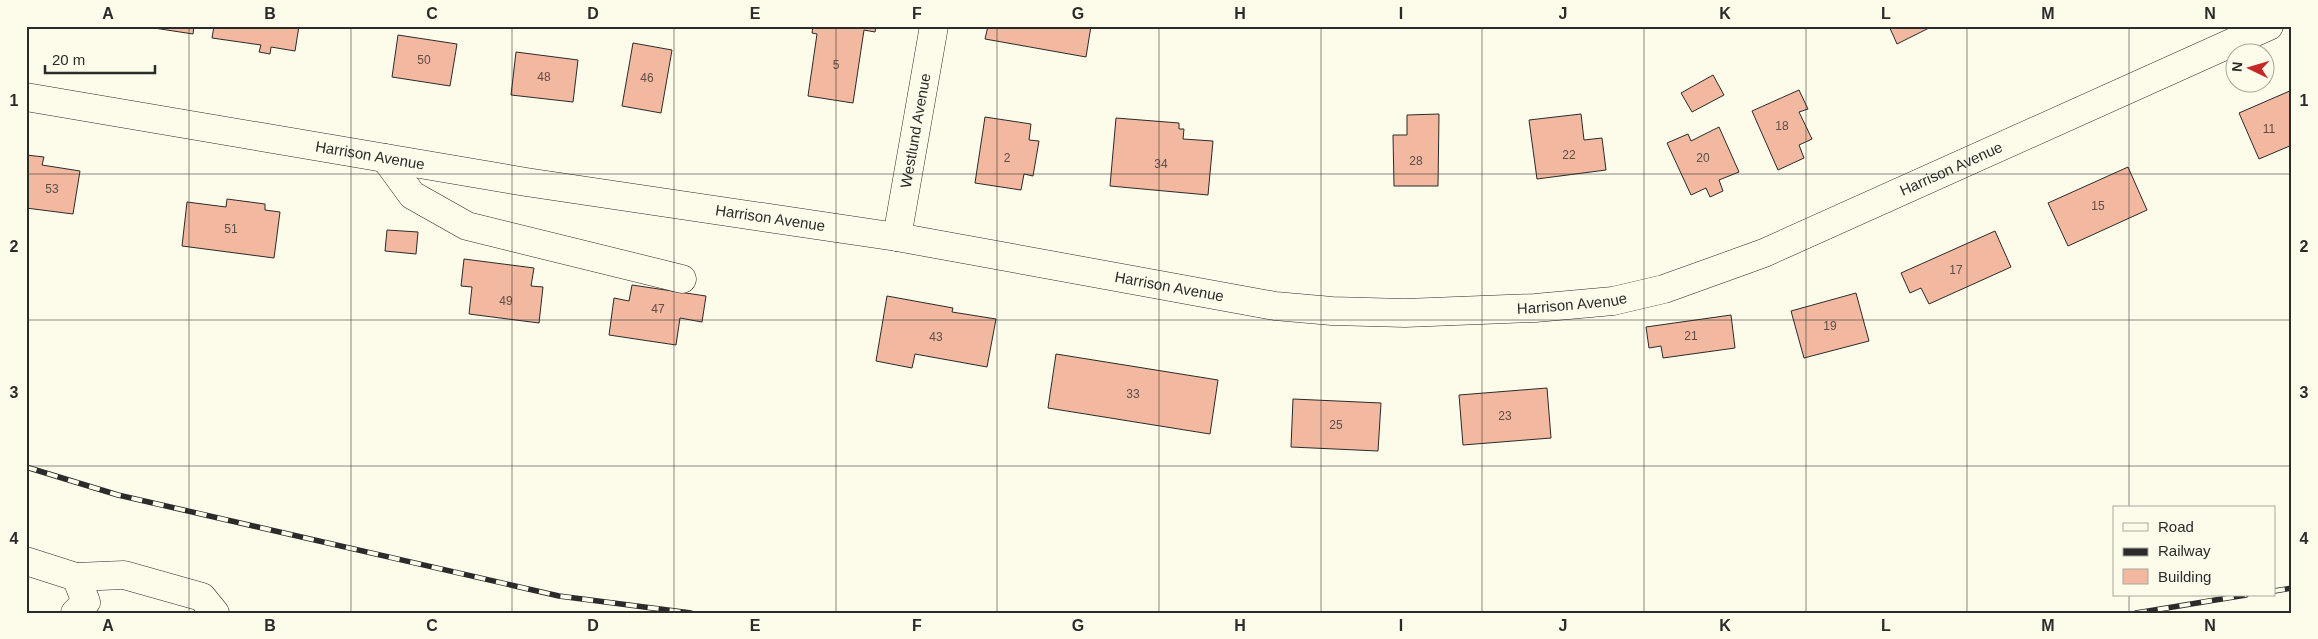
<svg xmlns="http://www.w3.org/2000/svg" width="2318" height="639" font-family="Helvetica,sans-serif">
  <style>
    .building { fill: #f2b8a0; stroke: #2b2b2b }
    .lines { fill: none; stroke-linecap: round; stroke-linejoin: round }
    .minor-casing { stroke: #2b2b2b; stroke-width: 29 }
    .minor { stroke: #fdfbea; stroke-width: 28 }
    .rail-casing { stroke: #2b2b2b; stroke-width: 5.5 }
    .rail { stroke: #fdfbea; stroke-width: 4; stroke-dasharray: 11; stroke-linecap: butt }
    .grid { fill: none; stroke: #2b2b2b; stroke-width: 1; stroke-opacity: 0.55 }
    .labels { text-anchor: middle; stroke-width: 4; stroke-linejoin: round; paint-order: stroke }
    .number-label { font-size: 12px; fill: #5d4e48 }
    .street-label { font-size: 15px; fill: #2b2b2b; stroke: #fdfbea }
    .neatline { fill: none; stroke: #2b2b2b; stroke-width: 2 }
    .grid-label { font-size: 16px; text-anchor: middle; font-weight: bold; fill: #2b2b2b }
  </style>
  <rect width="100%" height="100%" fill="#fdfbea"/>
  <!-- building -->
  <path class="building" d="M141,26H194L193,34Z
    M214,26H299L295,51L271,47L270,54L259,52L261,45L212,38Z
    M813,26H876L875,32L864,30L853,103L808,96L817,34L812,33Z
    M988,26H1091L1086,57L985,39Z
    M1889,26H1933L1897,44Z
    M398,35L457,44L450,86L392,77Z
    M633,43L672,50L661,113L622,106Z
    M516,52L578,60L573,102L511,95Z
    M1713,75L1724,95L1692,112L1681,93Z
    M1799,90L1808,109L1799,112L1812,139L1799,145L1804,158L1778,170L1752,111Z
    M2292,90V145L2259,159L2239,113Z
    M1439,114L1438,186H1394L1393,135H1407V115Z
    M1581,114L1584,140L1602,138L1606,170L1537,179L1529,120Z
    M985,117L1031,124L1029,140L1039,141L1033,176L1024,174L1021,190L975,183Z
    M1116,118L1179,123V129H1184L1183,139L1213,141L1208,195L1110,186Z
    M1719,127L1739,172L1719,180L1723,191L1710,197L1706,188L1691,195L1667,143L1688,134L1691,141Z
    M26,155L44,157L42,165L80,171L73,214L26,208Z
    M2128,167L2147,210L2068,246L2048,203Z
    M227,199L265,204V210L280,212L274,258L182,246L187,202L226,207Z
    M387,230L418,232L416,254L385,251Z
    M1995,231L2011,267L1929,304L1921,288L1910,293L1901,273Z
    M464,259L534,268L531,286L543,287L539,323L469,314L472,287L461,286Z
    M632,285L706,296L702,322L680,318L676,345L609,335L614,298L629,301Z
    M1856,293L1869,341L1804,358L1791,311Z
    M887,296L953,308L952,312L996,319L987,367L915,354L912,368L876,361Z
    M1731,315L1735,348L1663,358L1661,346L1649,348L1646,327Z
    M1056,354L1218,380L1210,434L1048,408Z
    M1547,388L1551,438L1463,445L1459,395Z
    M1293,399L1381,403L1378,451L1291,447Z"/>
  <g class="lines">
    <defs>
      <g id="minor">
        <path id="s1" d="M26,97L526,182L897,237L1275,306L1332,311L1405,313L1535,308L1613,301L1664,289L1764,253L2269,26"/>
        <path d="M385,158L412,195L467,226L682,279"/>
        <path id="s2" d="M897,237L934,26"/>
        <path d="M26,561L76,577L86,602L75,613"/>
        <path d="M76,577L124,575L202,597L215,613"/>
      </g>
    </defs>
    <!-- minor casing -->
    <use href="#minor" class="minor-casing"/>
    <!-- minor -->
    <use href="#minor" class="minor"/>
    <defs>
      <path id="rail" d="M26,467L118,495L559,596L691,613
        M2274,591L2292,588
        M2136,613L2246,595"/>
    </defs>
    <!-- rail casing -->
    <use href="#rail" class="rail-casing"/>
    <!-- rail -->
    <use href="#rail" class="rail"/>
  </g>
  <!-- grid -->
  <path class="grid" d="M189,26V613M351,26V613M512,26V613M674,26V613M836,26V613M997,26V613M1159,26V613M1321,26V613M1482,26V613M1644,26V613M1806,26V613M1967,26V613M2129,26V508M26,174H2292M26,320H2292M26,466H2292M2129,595V613"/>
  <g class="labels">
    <!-- number labels -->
    <g class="number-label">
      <text x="424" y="64">50</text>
      <text x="836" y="69">5</text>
      <text x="544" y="81">48</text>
      <text x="647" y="82">46</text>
      <text x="1782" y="130">18</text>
      <text x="2269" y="133">11</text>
      <text x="1569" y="159">22</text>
      <text x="1007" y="162">2</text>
      <text x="1703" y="162">20</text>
      <text x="1416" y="165">28</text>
      <text x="1161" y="168">34</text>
      <text x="52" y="193">53</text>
      <text x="2098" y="210">15</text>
      <text x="231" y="233">51</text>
      <text x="1956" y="274">17</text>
      <text x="506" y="305">49</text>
      <text x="658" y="313">47</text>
      <text x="1830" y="330">19</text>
      <text x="1691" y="340">21</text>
      <text x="936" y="341">43</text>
      <text x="1133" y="398">33</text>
      <text x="1505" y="420">23</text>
      <text x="1336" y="429">25</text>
    </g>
    <!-- street labels -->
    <g class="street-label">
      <text dy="5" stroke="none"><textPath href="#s2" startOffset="108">Westlund Avenue</textPath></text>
      <text dy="5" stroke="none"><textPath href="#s1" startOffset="349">Harrison Avenue</textPath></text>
      <text dy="5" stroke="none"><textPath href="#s1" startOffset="1969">Harrison Avenue</textPath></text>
      <text dy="5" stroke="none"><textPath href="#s1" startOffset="754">Harrison Avenue</textPath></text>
      <text dy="5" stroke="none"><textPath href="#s1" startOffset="1159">Harrison Avenue</textPath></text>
      <text dy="5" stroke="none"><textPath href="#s1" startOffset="1564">Harrison Avenue</textPath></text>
    </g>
  </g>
  <!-- border -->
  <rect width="2318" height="639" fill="none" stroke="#fdfbea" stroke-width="55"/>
  <!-- legend -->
  <rect x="2113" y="506" width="162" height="90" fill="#fdfbea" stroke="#a9a89e"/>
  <rect x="2123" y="523" width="25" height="8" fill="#fdfbea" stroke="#a9a89e"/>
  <text x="2158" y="532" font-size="15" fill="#2b2b2b">Road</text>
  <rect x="2123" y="548" width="25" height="8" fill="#2b2b2b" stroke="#a9a89e"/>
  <text x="2158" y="556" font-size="15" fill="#2b2b2b">Railway</text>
  <rect x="2123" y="569" width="25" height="15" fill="#f2b8a0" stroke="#a9a89e"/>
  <text x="2158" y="582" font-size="15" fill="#2b2b2b">Building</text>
  <!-- north arrow -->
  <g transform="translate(2250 68) rotate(275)"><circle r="24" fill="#fdfbea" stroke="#a9a89e"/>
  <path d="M0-4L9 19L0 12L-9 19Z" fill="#c62828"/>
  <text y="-8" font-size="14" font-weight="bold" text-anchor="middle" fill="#2b2b2b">N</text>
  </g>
  <!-- scale -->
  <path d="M45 65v8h110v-8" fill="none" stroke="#2b2b2b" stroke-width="2.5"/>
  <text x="52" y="65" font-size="15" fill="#2b2b2b" stroke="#fdfbea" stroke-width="4" paint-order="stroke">20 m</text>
  <rect x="28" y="28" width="2262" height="584" class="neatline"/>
  <g class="grid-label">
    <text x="108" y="19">A</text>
    <text x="270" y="19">B</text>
    <text x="432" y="19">C</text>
    <text x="593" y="19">D</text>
    <text x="755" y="19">E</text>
    <text x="917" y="19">F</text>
    <text x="1078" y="19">G</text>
    <text x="1240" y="19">H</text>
    <text x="1401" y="19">I</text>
    <text x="1563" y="19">J</text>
    <text x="1725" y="19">K</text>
    <text x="1886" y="19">L</text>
    <text x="2048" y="19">M</text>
    <text x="2210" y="19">N</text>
    <text x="14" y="106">1</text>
    <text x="2304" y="106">1</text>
    <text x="14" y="252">2</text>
    <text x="2304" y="252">2</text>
    <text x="14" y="398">3</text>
    <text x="2304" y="398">3</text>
    <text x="14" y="544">4</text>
    <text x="2304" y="544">4</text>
    <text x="108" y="631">A</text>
    <text x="270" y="631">B</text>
    <text x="432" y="631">C</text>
    <text x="593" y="631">D</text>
    <text x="755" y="631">E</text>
    <text x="917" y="631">F</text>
    <text x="1078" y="631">G</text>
    <text x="1240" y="631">H</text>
    <text x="1401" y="631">I</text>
    <text x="1563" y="631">J</text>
    <text x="1725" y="631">K</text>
    <text x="1886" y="631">L</text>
    <text x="2048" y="631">M</text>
    <text x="2210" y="631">N</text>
  </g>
</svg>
